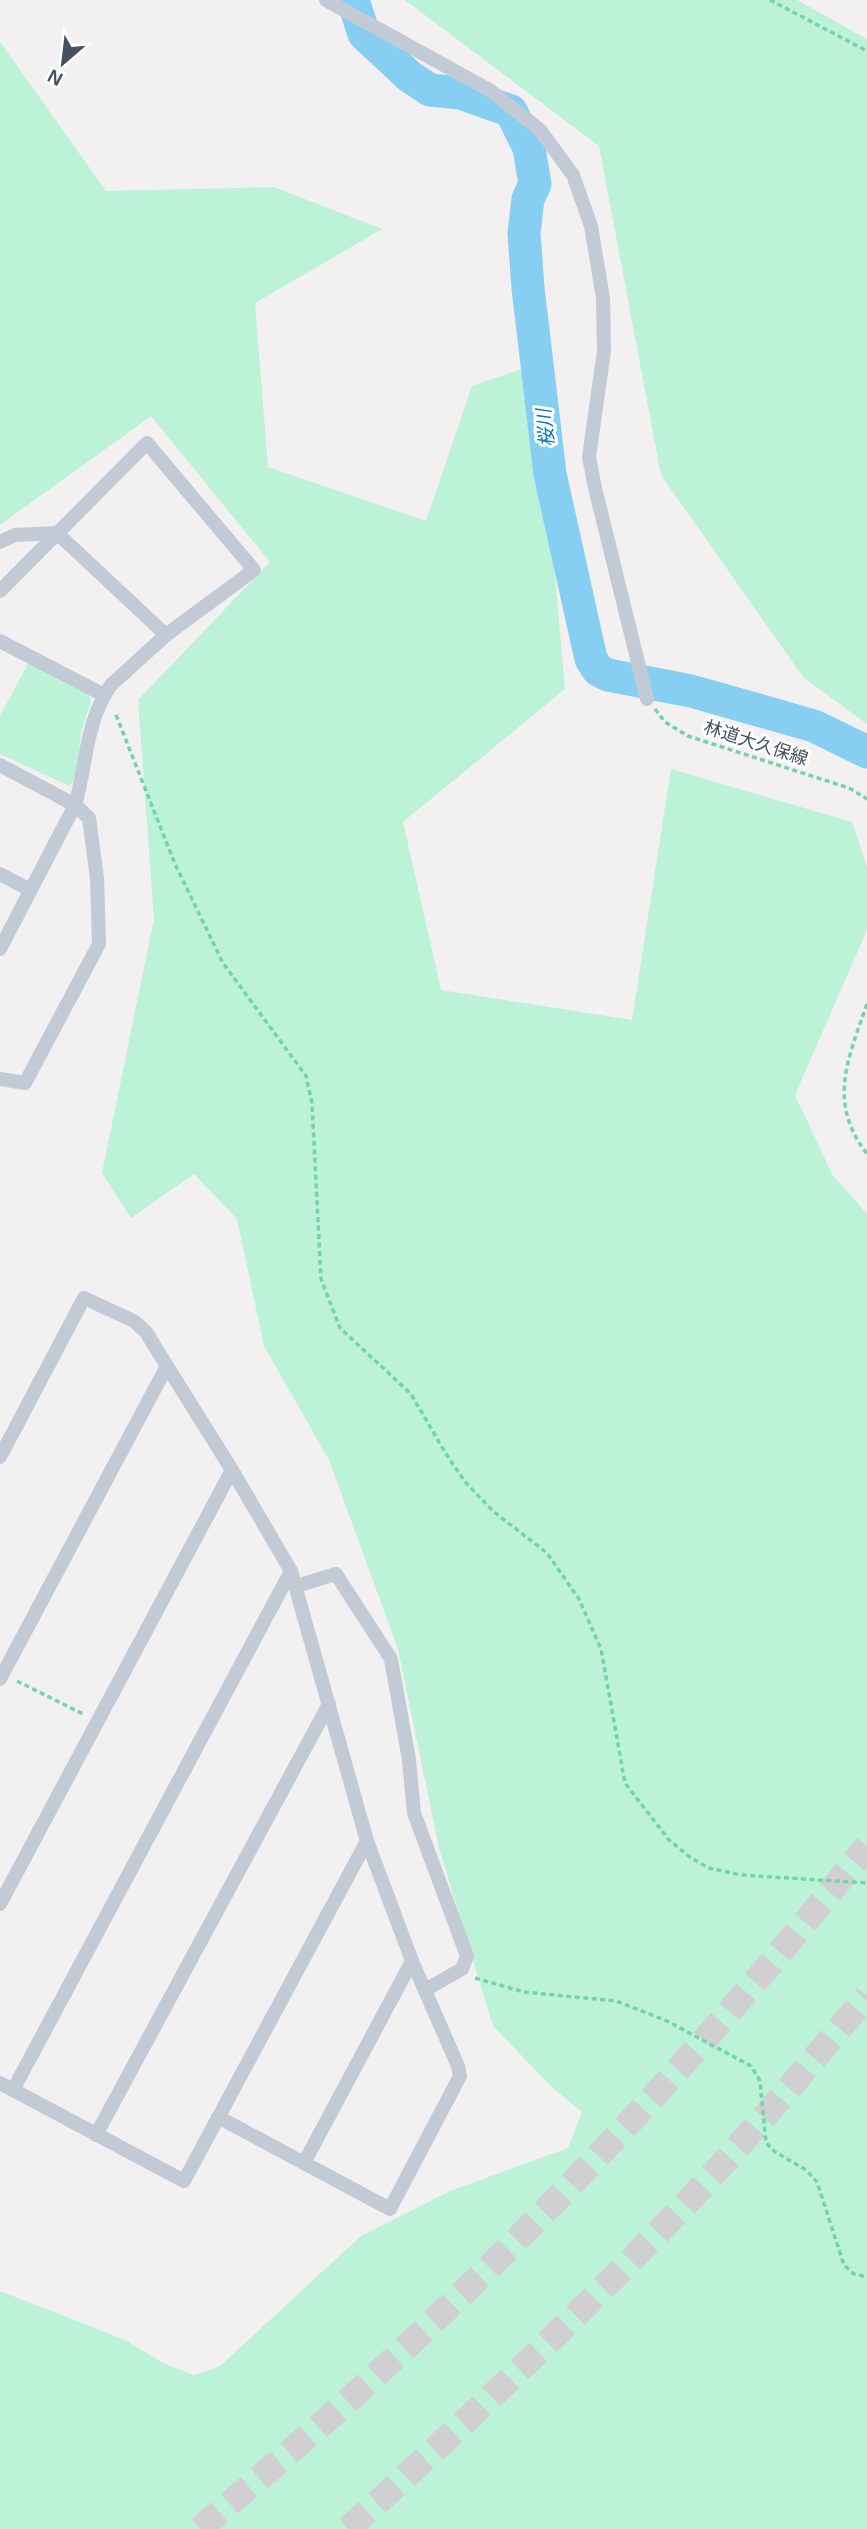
<svg xmlns="http://www.w3.org/2000/svg" width="867" height="2529" font-family="Helvetica,'Noto Sans JP',sans-serif">
  <style>
    .green { fill: #bcf2d8 }
    .lines { fill: none; stroke-linecap: round; stroke-linejoin: round }
    .river { stroke: #86cef2; stroke-width: 33 }
    .highway-tunnel { stroke: #d0d0d3; stroke-width: 26; stroke-dasharray: 26 13; stroke-linecap: butt }
    .path { stroke: #71d3af; stroke-width: 3.5; stroke-dasharray: 5 3.5; stroke-linecap: butt }
    .street { stroke: #c2cad6; stroke-width: 14 }
    .labels { text-anchor: middle; stroke-width: 6; stroke-linejoin: round; paint-order: stroke }
    .street-label { font-size: 18px; fill: #46505f; stroke: #fff }
    .water-label { font-size: 19px; font-style: italic; fill: #0279b6; stroke: #fff }
  </style>
  <rect width="100%" height="100%" fill="#f2f0f0"/>
  <!-- green -->
  <path class="green" d="M405,0H797L867,39V724L803,677L661,475L599,146Z
    M0,42L106,191L274,187L382,229L255,303L268,467L426,521L472,386L536,364L565,689L403,822L441,990L632,1020L671,769L852,822L867,867V930L795,1095L832,1174L867,1214V2529H0V2291L125,2340L165,2364L194,2375L219,2367L361,2236L450,2191L568,2148L582,2112L552,2087L493,2026L439,1848L398,1649L329,1460L264,1346L237,1219L194,1174L131,1218L102,1173L154,919L138,700L270,562L151,416L0,525Z
    M29,662L89,693L91,702L81,732L77,775L69,786L0,754V716Z"/>
  <g class="lines">
    <!-- river -->
    <path class="river" d="M353,0L364,34L409,76L430,90L460,93L511,111L529,148L535,184L528,199L524,233L528,288L550,474L591,659L598,670L608,675L691,691L814,726L867,752"/>
    <!-- highway-tunnel -->
    <path class="highway-tunnel" d="M200,2529C258,2479 318,2429 375,2376C552,2213 717,2035 867,1846
      M348,2529C461,2427 572,2322 678,2212C744,2143 805,2069 867,1996"/>
    <!-- path -->
    <path class="path" d="M770,0L867,51
      M655,709L665,722L688,736L849,788L867,799
      M116,715L175,864L223,963L306,1076L312,1103L321,1279L340,1328L411,1394L446,1454L466,1483L494,1512L547,1553L579,1599L601,1649L625,1783L669,1840L691,1858L709,1868L741,1875L867,1883
      M867,1004C848,1059 827,1102 867,1154
      M17,1681L85,1715
      M475,1978L524,1992L616,2001L665,2020L751,2066L760,2081L766,2143L775,2152L806,2170L817,2182L844,2265L854,2274L867,2277"/>
    <!-- street -->
    <path class="street" d="M326,0L491,91L540,130L573,175L591,226L603,298L604,351L589,457L595,488L647,699
      M0,542L15,535L57,533L166,635
      M0,591L147,443L254,570L166,635L111,685C85,722 87,764 75,805L0,949
      M0,641L104,695
      M0,765L75,805L89,818L97,878L99,944L25,1083L0,1079
      M0,874L30,890
      M0,1457L84,1298L134,1321L146,1332L167,1366
      M296,1586L336,1574L391,1659L409,1760L414,1813L467,1956L462,1969L425,1990
      M0,1679L167,1366L232,1470
      M0,1904L232,1470L291,1571L367,1841L412,1961L458,2066L460,2076L390,2209L218,2117
      M0,2083L184,2181L367,1841
      M13,2090L291,1571
      M96,2135L329,1704
      M304,2163L412,1961"/>
  </g>
  <g class="labels">
    <!-- street labels -->
    <g class="street-label">
      <text transform="translate(756 743) rotate(18)" y="6">林道大久保線</text>
    </g>
    <!-- water labels -->
    <g class="water-label">
      <text transform="translate(545 428) rotate(-96)" y="7">桜川</text>
    </g>
  </g>
  <!-- north arrow -->
  <g transform="translate(63 63) rotate(208)" stroke="#ffffff" stroke-width="5" paint-order="stroke">
  <path d="M0-5L12 26L0 18L-12 26Z" fill="#46505f"/>
  <text y="-10" font-size="19" font-weight="bold" text-anchor="middle" fill="#46505f">N</text>
  </g>
</svg>
